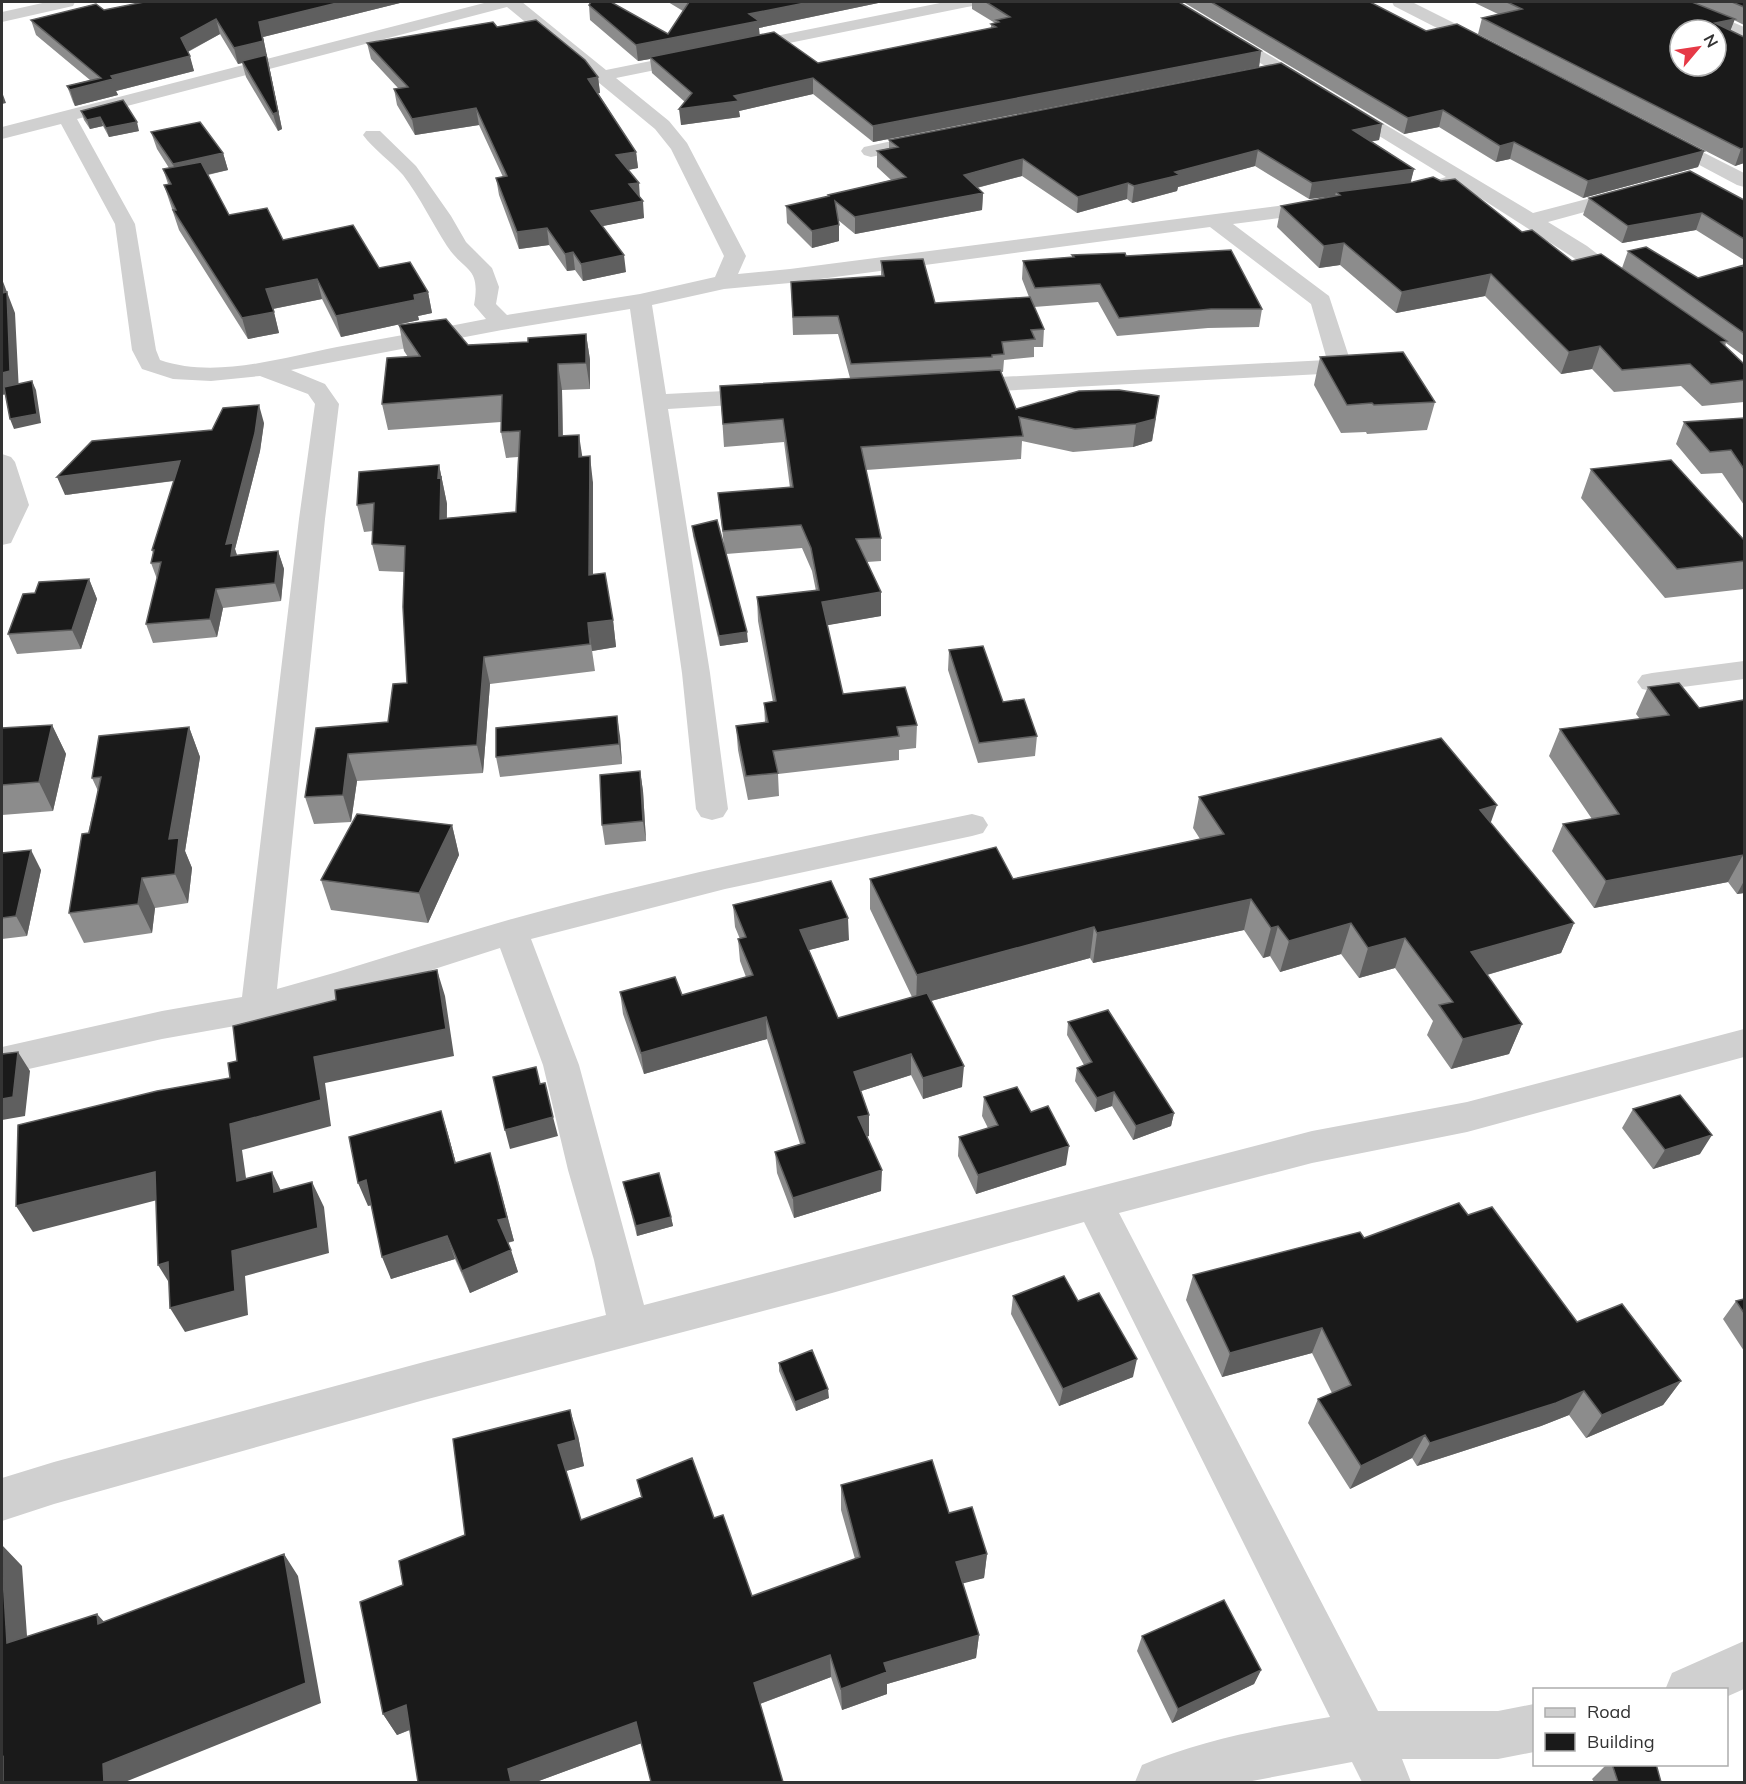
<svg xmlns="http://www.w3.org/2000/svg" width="1746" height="1784" font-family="Mulish,sans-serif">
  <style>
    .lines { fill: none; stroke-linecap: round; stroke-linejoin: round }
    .minor { fill: #d0d0d0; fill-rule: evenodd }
    .wall { fill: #8c8c8c }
    .shaded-wall { fill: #5f5f5f }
    .building { fill: #1a1a1a; stroke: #5f5f5f; stroke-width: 1.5; fill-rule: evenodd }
  </style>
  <rect width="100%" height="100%" fill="#fff"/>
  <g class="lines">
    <!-- minor -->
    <path class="minor" d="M47,2H75L73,6L2,22V12Z
      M488,2H522L606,70L945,2H975L973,6L967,7L616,78L669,121L687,143L746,256L738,274L790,269L1325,200L1332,202L1335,206L1332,210L1325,212L1233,224L1329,296L1352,366L1348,371L1340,373L961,393L953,391L949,386L953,381L961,379L1327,360L1311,304L1210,227L790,283L724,289L652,305L666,394L765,389L773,391L777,396L773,401L765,403L668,409L710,673L728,809L723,817L712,820L701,817L696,809L682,673L630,309L502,330L291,370L325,384L339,404L325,519L277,989C356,968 434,941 512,919C664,877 818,846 972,814L983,817L988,825L983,833L972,836L725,889L531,939L579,1065L644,1305L1312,1131L1467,1102L1744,1029V1057L1467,1132L1312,1163L1119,1213L1378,1711H1498L1534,1704V1752L1498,1759H1402L1411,1782H1362L1352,1762L1247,1782H1135L1142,1765C1201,1740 1267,1728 1330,1717L1084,1222L832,1293L424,1400L54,1504L2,1521V1478L54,1462L424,1362L606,1315L594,1260L568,1170L543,1065L500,948L363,992L258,1022L162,1039L2,1075V1047L162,1011L242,997L299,519L315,404L308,394L260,376L211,381L173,379L142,369L132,350L115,224L61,124L2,139V127ZM507,7L655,129L671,149L724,256L715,277L640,294L507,315L496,304L499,287L492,268L466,242L451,216L416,166L380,131H366L363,135C374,150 391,161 403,175C420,197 432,223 447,246C465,273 481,266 474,305L486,319C436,329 386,338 337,347C281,358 215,379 160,360L156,350L135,224L77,119Z
      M1161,2H1180L1533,213L1629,188L1636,190L1639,194L1636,198L1548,222L1587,246L1635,283L1632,288L1624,290L1616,288L1571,256L1460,185L1412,200L1405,198L1402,194L1405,190L1446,177Z
      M1392,2H1412L1492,42L1495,46L1492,50H1480L1394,6Z
      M1665,2H1686L1744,27V38L1667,6Z
      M934,132L941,134L944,138L941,142L871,157L864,155L861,151L864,147Z
      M1663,132L1744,173V187L1737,185L1656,142L1653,138L1656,134Z
      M2,454L11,457L15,462L29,505L11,543L2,545Z
      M1744,661V679L1652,691L1642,689L1637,682L1642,675L1652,673Z
      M1744,1641V1689L1726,1697V1690H1665L1672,1673Z"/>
  </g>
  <!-- wall -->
  <path class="wall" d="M144,2H404L263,37L282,129L278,131L246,77L242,63L238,64L220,34L188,52L194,71L116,91L118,95L75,106L73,102L67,86L90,80L36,35L31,20L104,10Z
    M668,2H883L759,28V35L818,63L991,28V24L995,23L972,9V2H1178L1261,51L1259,67L873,142L813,94L739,111L740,117L681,125L685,102L652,73L650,59L638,61L590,20L589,5L668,34L683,11Z
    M1183,2H1371H1370L1426,31L1704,151L1698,167L1583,198L1510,159L1496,162L1439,127L1404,134Z
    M1473,2H1744V25L1734,20L1730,31L1744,163L1735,166L1478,34L1482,18L1498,14Z
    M497,27L598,77L600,93H598L636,152L638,168L628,170L640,197L644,218L602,226L626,272L583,281L575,270L567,271L549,245L519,249L499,195L496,178L503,177L479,125L415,135L397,105L394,89L398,88L371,59L367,43Z
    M81,111L139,131L109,137L103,126L90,129L84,120Z
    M1382,124L1379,140L1371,141L1414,169L1410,183L1522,232L1572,261L1622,268L1628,251L1698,278L1744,265V356L1726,343L1725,346L1744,364V402L1702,406L1681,386L1614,392L1592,369L1561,374L1485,296L1396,313L1340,265L1319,268L1277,227L1281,206L1335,196L1309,199L1255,166L1178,187L1177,191L1132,203L1127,199L1077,213L1022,176L977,188L983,193L982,210L855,234L838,220L839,241L812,248L787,223L786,206L828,197V195L891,180L877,167V151L889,148V140Z
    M151,132L223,153L228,170L208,175L229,215L283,240L379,268L428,292L432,313L418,316L419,320L341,337L322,299L273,309L279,333L248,339L179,230L164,185L168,184L163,169L169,168L157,149Z
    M1589,198L1744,200V260L1696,230L1622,243L1583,215Z
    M1072,255L1126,256L1262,309L1259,327L1208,328L1117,336L1098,302L1034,307L1044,329L1043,347H1034V357L1004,360L1003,372H1001L1016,409L1156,419L1152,441L1133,447L1073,452L1022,441L1021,459L866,470L881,538V561L867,562L881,592V616L827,625L843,694L917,725L916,748L899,750V760L778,774L779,796L748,800L738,750L736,726L765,723L764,703L773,702L758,621L757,597L816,591L812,571L802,548L726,554L748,642L720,646L693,536L692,526L724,546L718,493L790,488L784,442L724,447L720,386L850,378L838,334L793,335L791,282L881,276V261L935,303L1029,297L1022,279L1023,261L1072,257Z
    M399,325L468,345L528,342L586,334L590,360V389L562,390L563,436L582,457L593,483V575L613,620L616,647L592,651L595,671L490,684L483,773L357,781L351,822L314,824L305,797L316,728L388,722L407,683L404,572L379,571L372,544L373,531L364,532L357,505L439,465L447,504V518L516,512L518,457L506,458L501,432V422L388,430L382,404L408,357L404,351Z
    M1320,357L1435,402L1427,430L1367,434L1366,432L1341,433L1314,385Z
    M1744,418V505L1722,473L1701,474L1676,444L1684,422Z
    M264,423L260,451L235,549L237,555L278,551L284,569L281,601L223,608L217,637L153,643L146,624L157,579L151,563L153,553L152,550L174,481L65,495L212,430Z
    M1591,469L1744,540V589L1665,598L1581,498Z
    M89,579L97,599L81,649L17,654L8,634L35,593Z
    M949,650L1037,736L1035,756L978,763L948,670Z
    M1648,687L1699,708L1744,700V893L1737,894L1728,882L1594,908L1552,851L1563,824L1592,819L1549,756L1560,729L1640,719L1636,714Z
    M52,725L66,754L53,811L2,815V728Z
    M189,727L200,757L185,851L192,868L188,903L155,908L152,933L84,943L69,913L98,791L92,778Z
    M620,736L622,764L500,777L496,757Z
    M640,771L643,791L646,841L605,845L602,825Z
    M1199,797L1491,823L1574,923L1561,953L1487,975L1522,1024L1509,1054L1451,1069L1427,1035L1433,1021L1395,968L1359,978L1341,954L1280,972L1270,956L1263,958L1244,930L1093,963L1090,958L931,1001L962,1087L923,1099L911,1075L861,1091L869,1115V1136L866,1137L881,1191L794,1218L777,1173L775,1152L800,1144L767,1039L644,1074L623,1014L620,992L682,995L746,977L740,961L738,939H740L735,927L733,905L849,940L809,950L838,1018L912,997L870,909V879H1013L1200,839L1193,828Z
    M452,825L459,855L428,923L331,910L321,880Z
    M2,853L41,870L27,936L2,939Z
    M1068,1022L1174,1113L1171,1126L1133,1140L1112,1106L1095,1112L1075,1081L1077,1068L1084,1065L1067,1035Z
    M984,1097L1031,1112L1066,1165L976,1194L958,1156L959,1137L988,1128L982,1116Z
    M1633,1109L1700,1154L1653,1169L1622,1128Z
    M441,1111L456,1163L497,1176L514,1241L508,1243L518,1272L470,1293L455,1259L391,1279L371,1205L368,1206Z
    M623,1182L671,1217L673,1226L637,1236Z
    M1468,1215L1577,1322L1681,1381L1663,1405L1586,1438L1569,1415L1541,1426L1417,1466L1412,1458L1350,1489L1308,1423L1318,1399L1332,1393L1312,1353L1222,1377L1186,1300L1193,1275Z
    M1013,1296L1078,1301L1133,1377L1059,1406L1011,1314Z
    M1744,1299V1351L1723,1319L1736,1301Z
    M779,1363L829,1398L796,1411L779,1371Z
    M578,1436L584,1466L566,1471L581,1520L641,1497L637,1480L714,1518L752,1596L855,1559L841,1510V1485L949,1513L987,1554L984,1578L962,1583L979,1635L976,1658L887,1684V1694L842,1710L831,1677L760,1704L641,1743L536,1782L410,1730L397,1735L383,1714L403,1585L465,1535Z
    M1142,1636L1261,1670L1254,1684L1172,1723L1137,1651Z
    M1607,1764H1656L1661,1782H1594L1592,1779Z"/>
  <!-- shaded-wall -->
  <path class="shaded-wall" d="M341,2H404L263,37L282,129L278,131L273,114L266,57L238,64L234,48L259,22Z
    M810,2H883L759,28L760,37L650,57V59L638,61L636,45L749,14Z
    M216,19L220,34L185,53L181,38Z
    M1735,19L1729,34L1715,23Z
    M1261,51L1259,67L873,142V126Z
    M190,56L194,71L116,91L118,95L75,106L70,90L111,76Z
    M598,77L600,93L590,95L588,79Z
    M813,78V94L739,111L740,117L681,125L679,109Z
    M2,92L6,103L2,104Z
    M476,108L479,125L415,135L412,119Z
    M1443,110L1439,127L1404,134L1408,118Z
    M100,117L103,126L90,129L87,120Z
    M137,122L139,131L109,137L106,128Z
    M1382,124L1379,140L1350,146L1353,130Z
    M1514,142L1510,159L1496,162L1500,146Z
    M1744,148V163L1735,166L1741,149Z
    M1258,150L1255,166L1178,187L1177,191L1132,203L1134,186L1175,172Z
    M1704,151L1698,167L1583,198L1588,181Z
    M636,152L638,168L617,172L616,155Z
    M223,153L228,170L178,181L173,164Z
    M1023,159L1022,176L964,191V175Z
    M1414,169L1410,185L1336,192L1335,196L1309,199L1312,183Z
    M639,183L640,199L629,184Z
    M1128,183L1127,199L1077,213L1078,197Z
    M983,193L982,210L855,234V217Z
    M643,201L644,218L593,228L591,211Z
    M1702,213L1696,230L1622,243L1628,226Z
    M839,225V241L812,248V231Z
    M547,228L549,245L519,249L517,232Z
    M1344,243L1340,265L1319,268L1324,246Z
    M573,252L575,270L567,271L565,254Z
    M624,255L626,272L583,281L581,264Z
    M1491,274L1485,296L1396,313L1402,292Z
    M2,279L15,313L19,392L2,395Z
    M317,279L322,299L272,309L266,289Z
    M428,292L432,313L418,316L419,320L341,337L336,316Z
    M274,312L279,333L248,339L242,318Z
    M586,334L590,360V389L586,363Z
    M1600,346L1592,369L1561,374L1569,352Z
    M558,364L562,390L563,462L559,436Z
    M32,381L36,390L41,423L14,429L10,419Z
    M1159,396L1152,441L1133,447L1136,424Z
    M259,405L264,423L260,451L235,549L239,562L232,560L226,544Z
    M579,435L583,461L579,457Z
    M590,456L593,483V602L589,575Z
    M180,461L187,479L65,495L57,477Z
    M439,465L447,504L446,546L440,519L438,478Z
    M278,551L284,569L281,601L275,583Z
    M89,579L97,599L81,649L72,630Z
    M216,589L223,608L217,637L210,619Z
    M881,592V616L823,626L822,602Z
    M613,620L616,647L592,651L595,671L588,623Z
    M747,632L748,642L720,646L719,636Z
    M484,657L490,684L483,773L477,745Z
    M617,716L620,736L622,764L619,744Z
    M52,725L66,754L53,811L39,782Z
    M189,727L200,757L185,851L192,868L188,903L175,874L169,839Z
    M348,754L357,781L351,822L343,795Z
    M640,771L643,791L646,841L643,821Z
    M1497,805L1486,836L1480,810Z
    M452,825L459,855L428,923L419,893Z
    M31,850L41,870L27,936L16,916Z
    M1743,855L1728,882L1594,908L1606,881Z
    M142,878L155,908L152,933L138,904Z
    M1744,881V893L1737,894Z
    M1251,899L1244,930L1093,963L1097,933Z
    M848,918L849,940L801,952L800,930Z
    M1351,923L1341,954L1280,972L1289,941Z
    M1574,923L1561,953L1459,983L1471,952Z
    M1278,926L1270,956L1263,958L1271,928Z
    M1094,927L1090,958L916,1005L917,975Z
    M1405,938L1395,968L1359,978L1368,948Z
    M437,970L445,996L454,1056L325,1083L331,1126L242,1150L250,1206L237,1181L230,1124L314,1057Z
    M766,1017L767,1039L644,1074L641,1053Z
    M1522,1024L1509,1054L1451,1069L1463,1039Z
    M18,1052L30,1071L25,1116L2,1120V1099Z
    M911,1054V1075L855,1093L854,1072Z
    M964,1066L962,1087L923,1099V1078Z
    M1114,1092L1112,1106L1095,1112L1097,1098Z
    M441,1111L448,1134L462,1187L455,1163Z
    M1174,1113L1171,1126L1133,1140L1136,1126Z
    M869,1115V1136L858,1138V1117Z
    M553,1117L558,1136L510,1149L505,1130Z
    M1712,1135L1700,1154L1653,1169L1665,1150Z
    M1069,1146L1066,1165L976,1194L978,1175Z
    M490,1153L514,1241L505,1243L498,1220Z
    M882,1170L881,1191L794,1218L793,1198Z
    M155,1172L169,1197L33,1232L16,1206Z
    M272,1172L284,1197L274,1192Z
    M366,1180L375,1204L368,1206L358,1183Z
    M312,1182L324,1207L329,1253L245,1276L248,1315L185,1332L170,1308L232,1251Z
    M671,1217L673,1226L637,1236L636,1226Z
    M447,1236L455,1259L391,1279L382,1257Z
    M511,1250L518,1272L470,1293L462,1271Z
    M168,1262L173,1289L158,1265Z
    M1322,1328L1312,1353L1222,1377L1230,1353Z
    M1137,1359L1133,1377L1059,1406L1063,1389Z
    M1681,1381L1663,1405L1586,1438L1602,1415Z
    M828,1389L829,1398L796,1411L795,1402Z
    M1584,1391L1569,1415L1541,1426L1417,1466L1430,1443Z
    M570,1410L578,1436L584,1466L566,1471L558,1445Z
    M1425,1435L1412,1458L1350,1489L1361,1466Z
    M2,1545L22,1566L29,1664L7,1643L2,1560Z
    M284,1554L298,1576L321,1703L125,1782H104L103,1764Z
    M987,1554L984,1578L953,1586L956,1562Z
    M97,1614L117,1636L98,1624Z
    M979,1635L976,1658L887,1684V1694L842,1710L841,1689L884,1663Z
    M830,1655L831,1677L757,1705L754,1683Z
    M1261,1670L1254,1684L1172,1723L1178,1709Z
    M406,1705L419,1726L397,1735L383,1714Z
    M636,1722L642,1743L536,1782H511L508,1769Z
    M3,1757L11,1782H2V1758Z"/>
  <!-- building -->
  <path class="building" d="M144,2H341L259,22L263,41L234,48L216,19L181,38L190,56L111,76L113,79L70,90L67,86L101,78L31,20L96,4L104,10Z
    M591,2H611L668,34L689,2H810L749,14L759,21L636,45L589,5Z
    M986,2H1179L1261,51L873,126L813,78L734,96L739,101L679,109L692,93L650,57L774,32L818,63L996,27L991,24L999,22L996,20L1010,17Z
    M1211,2H1370L1426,31L1457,24L1704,151L1588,181L1514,142L1500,146L1443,110L1408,118Z
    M1507,2H1692L1735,19L1715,23L1744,37V148L1741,149L1482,18L1522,9ZM1680,30H1716V66H1680Z
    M1732,2H1744V7Z
    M536,20L585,60L598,77L588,79L636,152L616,155L639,183L629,184L643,201L591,211L624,255L581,264L573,252L565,254L547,228L517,232L496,178L507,176L476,108L412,119L394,89L408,87L367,43L493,22L497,27Z
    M266,55L278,112L273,114L242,61Z
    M1281,63L1382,124L1353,130L1414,169L1312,183L1258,150L1175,172L1180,175L1134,186L1128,183L1078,197L1023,159L964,175L983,193L855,217L835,201L839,225L812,231L786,206L829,196L828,195L906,177L877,151L898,147L889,140Z
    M123,100L137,122L106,128L100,117L87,120L81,111Z
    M200,122L223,153L173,164L151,132Z
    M201,162L229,215L267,208L283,240L353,225L379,268L410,262L428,292L414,295L415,300L336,316L317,279L266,289L274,312L242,318L173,210H176L164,185L171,184L163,169Z
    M1690,171L1744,200V239L1702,213L1628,226L1589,198Z
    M1433,177L1441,181L1455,179L1522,232L1532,230L1572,261L1601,254L1727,341L1721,342L1744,364V380L1711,384L1690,364L1622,370L1600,346L1569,352L1491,274L1402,292L1344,243L1324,246L1281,206L1340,195L1336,192L1413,182Z
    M1646,247L1698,278L1744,265V333L1628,251Z
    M1231,250L1262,309H1211L1119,318L1100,284L1035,288L1023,261L1074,257L1072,255L1125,253L1126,256Z
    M923,259L935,303L1030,297L1044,329L1031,330L1035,339L1002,342L1004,354L992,355V357L851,364L838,316L793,317L791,282L880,276H884L881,261Z
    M7,292L10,371L2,373V293Z
    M446,319L468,345L528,342V338L586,334V363L558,364L559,436L579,435V457L590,456L589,575L605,573L613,620L588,623L590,644L484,657L477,745L348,754L343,795L305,797L316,728L388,722L393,684L407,683L403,607L405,546L372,544L374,503L357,505L359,472L439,465L438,478L441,477L440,519L516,512L520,431L501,432L502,395L382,404L387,358L420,356L399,325Z
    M1403,352L1435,402L1374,405L1372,403L1347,405L1320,357Z
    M1000,370L1016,409L1079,391L1119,390L1159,396L1155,419L1136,424L1075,429L1019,417L1023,436L861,447L881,538L856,539L881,592L822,602L843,694L905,687L917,725L897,727L899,736L773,751L778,773L746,776L736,726L768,722L764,703L776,701L757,597L819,590L811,548L801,525L723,531L718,493L793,487L783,419L723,424L720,386Z
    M32,381L37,414L10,419L4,387Z
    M259,405L255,433L226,544L233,543L231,556L278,551L275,583L216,589L210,619L146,624L161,562L151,563L154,550H152L180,461L57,477L92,441L212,430L223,408Z
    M1744,418V469L1731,450L1710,452L1684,422Z
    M1671,460L1744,540V561L1677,569L1591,469Z
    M717,520L747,632L719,636L692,526Z
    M89,579L72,630L8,634L23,594L35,593L39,582Z
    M983,646L1003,702L1024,699L1037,736L979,743L949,650Z
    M1679,683L1699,708L1744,700V858L1743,855L1606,881L1563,824L1619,814L1560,729L1669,715L1648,687Z
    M617,716L619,744L496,757V728Z
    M52,725L39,782L2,785V728Z
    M189,727L169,839L179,838L175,874L142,878L138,904L69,913L82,834L89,833L101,777L92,778L99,736Z
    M1441,738L1497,805L1480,810L1574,923L1471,952L1522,1024L1463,1039L1439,1005L1453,1002L1405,938L1368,948L1351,923L1289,941L1278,926L1271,928L1251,899L1097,933L1094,927L917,975L870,879L996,847L1013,879L1224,834L1199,797Z
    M640,771L643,821L602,825L600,775Z
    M357,814L452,825L419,893L321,880Z
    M31,850L16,916L2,918V853Z
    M831,881L848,918L800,930L838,1018L927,993L964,1066L923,1078L911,1054L854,1072L869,1115L858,1117L882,1170L793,1198L775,1152L805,1143L766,1017L641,1053L620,992L675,977L682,995L753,975L738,939L746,937L733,905Z
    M437,970L446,1029L314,1057L321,1100L230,1124L237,1181L272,1172L274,1192L312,1182L318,1228L232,1251L235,1291L170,1308L168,1262L158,1265L155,1172L16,1206L18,1125L157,1091L230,1078L228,1063L237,1061L233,1026L336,1000L335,990Z
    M1108,1010L1174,1113L1136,1126L1114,1092L1097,1098L1077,1068L1092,1062L1068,1022Z
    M18,1052L13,1097L2,1099V1054Z
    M536,1067L540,1084L545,1083L553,1117L505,1130L493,1077Z
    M1017,1087L1031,1112L1048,1106L1069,1146L978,1175L959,1137L998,1125L984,1097Z
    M1680,1095L1712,1135L1665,1150L1633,1109Z
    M441,1111L455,1163L490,1153L507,1218L498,1220L511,1250L462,1271L447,1236L382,1257L366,1180L358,1183L349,1137Z
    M659,1173L671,1217L636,1226L623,1182Z
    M1459,1203L1468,1215L1492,1207L1577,1322L1622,1304L1681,1381L1602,1415L1584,1391L1556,1403L1430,1443L1425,1435L1361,1466L1318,1399L1351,1385L1322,1328L1230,1353L1193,1275L1360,1232L1364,1238Z
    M1064,1276L1078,1301L1099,1293L1137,1359L1063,1389L1013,1296Z
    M1744,1299V1313L1736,1301Z
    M812,1350L828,1389L795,1402L779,1363Z
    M570,1410L576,1440L558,1445L581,1520L642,1497L637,1480L692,1458L714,1518L723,1515L752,1596L860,1557L841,1485L932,1460L949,1513L972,1507L987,1554L956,1562L979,1635L884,1663L887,1672L841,1689L830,1655L754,1683L783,1782H651L636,1722L508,1769L511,1782H418L406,1705L383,1714L360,1602L403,1585L399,1561L465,1535L453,1439Z
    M284,1554L306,1683L103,1764L104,1782H3V1757L2,1758V1560L7,1643L97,1614L98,1624Z
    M1224,1600L1261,1670L1178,1709L1142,1636Z
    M1612,1764H1656L1661,1782H1618Z"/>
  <!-- border -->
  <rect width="1746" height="1784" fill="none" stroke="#333333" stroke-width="6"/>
  <!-- legend -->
  <rect x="1533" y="1688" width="195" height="78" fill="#ffffff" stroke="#adadad" stroke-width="1.5"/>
  <rect x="1545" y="1708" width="30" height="9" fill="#d0d0d0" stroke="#adadad" stroke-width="1.5"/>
  <text x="1587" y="1718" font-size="18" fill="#333333">Road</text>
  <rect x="1545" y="1733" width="30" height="18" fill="#1a1a1a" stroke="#adadad" stroke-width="1.5"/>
  <text x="1587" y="1748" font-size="18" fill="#333333">Building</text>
  <!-- north arrow -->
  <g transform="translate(1698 48) rotate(61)"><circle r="28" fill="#ffffff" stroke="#adadad" stroke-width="1.5"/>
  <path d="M0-4.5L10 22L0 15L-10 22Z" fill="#e63946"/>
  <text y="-9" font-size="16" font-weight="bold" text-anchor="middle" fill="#333333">N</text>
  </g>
</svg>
